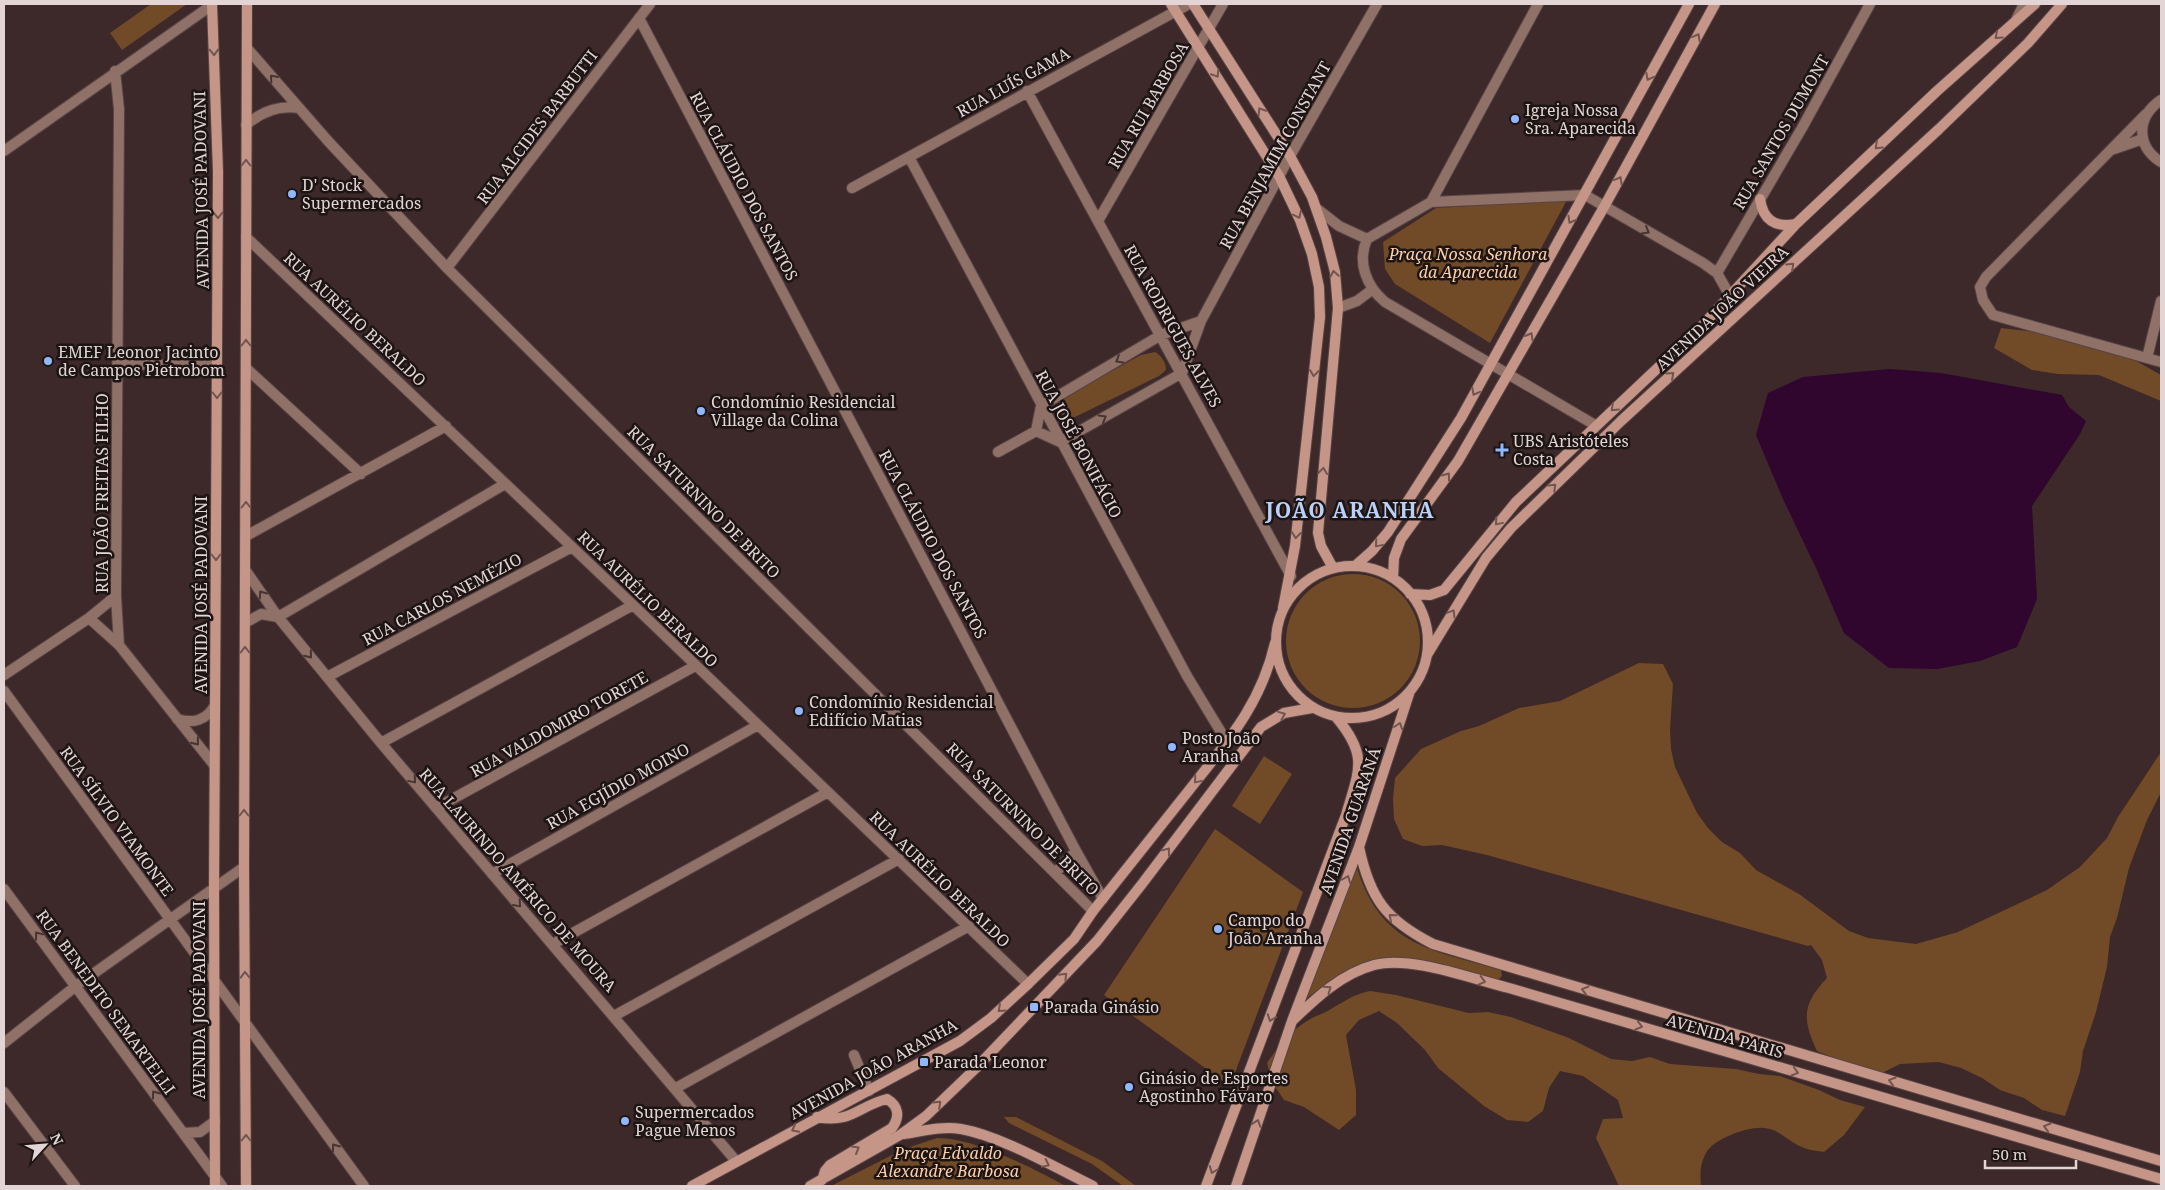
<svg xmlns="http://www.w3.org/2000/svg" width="2165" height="1190" font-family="'Noto Serif',serif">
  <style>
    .green { fill: #714a28 }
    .water { fill: #30052e }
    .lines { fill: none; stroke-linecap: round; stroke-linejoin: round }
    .street-casing { stroke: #584445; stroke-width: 12 }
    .secondary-casing { stroke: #584445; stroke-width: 12 }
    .street { stroke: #8f7168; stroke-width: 10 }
    .secondary { stroke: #c59688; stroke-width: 10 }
    .oneway { stroke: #71554e }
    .oneway2 { stroke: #453531 }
    .poi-dot { fill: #91b8fd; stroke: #1d1414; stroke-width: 2 }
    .labels { text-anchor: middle; stroke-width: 5; stroke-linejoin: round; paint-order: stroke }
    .street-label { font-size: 16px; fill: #e3d5d5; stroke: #1d1414 }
    .poi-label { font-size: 16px; fill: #e3d5d5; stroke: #1d1414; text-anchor: start }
    .park-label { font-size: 16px; font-style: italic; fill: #fdcfaa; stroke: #1d1414 }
    .district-label { font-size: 21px; font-weight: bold; letter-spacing: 1px; fill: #bad0f7; stroke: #1d1414 }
  </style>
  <rect width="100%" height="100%" fill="#3d282a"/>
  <!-- green -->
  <path class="green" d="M151,4H187L122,50L110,33Z
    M1567,200L1490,343L1395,284L1385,269L1383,242L1436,208Z
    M2001,328L2064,335L2110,346L2161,375V401L2099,375L2058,374L2032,370L1994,348Z
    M1155,352C1161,355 1166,362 1166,370L1159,376L1075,417L1065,418L1059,411V400L1066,396L1141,355Z
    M1286 641a67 67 0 1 1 134 0a67 67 0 1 1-134 0Z
    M1639,663L1663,664L1673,684L1670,730L1671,749L1675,767L1697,813L1708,828L1722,842L1740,853L1756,870L1799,894L1849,931L1868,938L1916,944L1958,932L2047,890L2080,867L2107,838L2118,817L2161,752V792L2147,820L2129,868L2117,918L2110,937L2107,967L2096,1012L2083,1051L2080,1072L2065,1116L2042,1110L2024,1098L2000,1090L1982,1078L1961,1068L1939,1062L1900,1064L1880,1074L1857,1068L1817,1051C1802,1019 1802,1004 1827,978L1822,960L1811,945L1808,946L1487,855L1442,845L1422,846L1403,839L1394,819L1393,799L1395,778L1421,749L1461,731L1479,726L1519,708L1560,701Z
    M1264,756L1292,774L1260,824L1232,806Z
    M1215,829L1303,892L1230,1086L1104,995Z
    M1357,868C1381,946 1432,950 1501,970L1502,976L1497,981C1449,968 1396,946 1348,970C1333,978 1321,988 1307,998L1332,928Z
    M1370,991L1396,995L1469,1013L1488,1012L1511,1017L1569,1038L1611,1059L1632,1061L1650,1057L1670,1064L1736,1069L1759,1074L1780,1076L1819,1090L1840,1100L1865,1107L1844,1135L1824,1152C1817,1151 1808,1150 1802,1147C1789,1142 1779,1129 1764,1128C1749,1126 1713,1139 1706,1153C1700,1164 1700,1174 1701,1186H1619L1596,1138L1603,1119L1623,1118L1618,1100L1583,1076L1560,1071L1549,1088L1543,1111L1528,1122L1507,1120L1484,1106L1438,1068L1425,1050L1397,1023L1379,1011L1359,1020L1346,1035L1356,1090V1115L1339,1130L1304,1107L1284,1100L1272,1082L1267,1063C1278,1047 1290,1031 1307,1021C1314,1016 1324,1014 1331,1009C1347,1000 1352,995 1370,991Z
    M1004,1117H1016L1102,1161L1136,1186H1123L1092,1164L1009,1123Z
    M937,1138C972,1137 1035,1169 1066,1186H831L904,1149Z"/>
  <!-- water -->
  <path class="water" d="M1890,369L1941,373L2062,395L2069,407L2086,421L2080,434L2032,506L2037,599L2017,647L1980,661L1937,669L1889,668L1844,633L1816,568L1783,499L1756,435L1768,393L1803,377Z"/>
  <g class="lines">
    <defs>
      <path id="street" d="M639,18L1076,851L1103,899
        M2017,18L2024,4
        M247,48L328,141L447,268L1093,911
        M115,71L119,109L116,596L119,645
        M1027,91L1291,576
        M2161,100C2136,117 2136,146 2161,162
        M2146,114L1986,277L1980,287L1983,300L1993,315L2161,362
        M246,125C261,112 279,105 299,108
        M2111,150L2143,139
        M4,151L212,5
        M909,157L1187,676L1227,742
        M852,188L1189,4
        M1431,202L1538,4
        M1316,208L1339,226L1367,239
        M1098,221L1223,4
        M246,237L633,605L1028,984
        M1367,239L1431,202L1585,195L1703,263L1717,273L1730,296
        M1367,239C1357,262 1366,286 1385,302L1595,425
        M447,268L650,4
        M1717,273L1802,128L1870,4
        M1338,308L1357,301L1373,289
        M2147,358L2161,301
        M118,364L217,366
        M246,368L361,474
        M1036,431L1060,442L1182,373L1201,321L1290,156L1377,4
        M998,452L1036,431L1041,406L1161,335L1201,321
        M246,536L446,426
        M246,571L278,617L381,743L736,1161
        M278,617L505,484
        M89,618L119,645L214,765
        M245,623L261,614L278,617
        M4,675L89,618L116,596
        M327,677L572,547
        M4,691L364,1186
        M177,719C193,724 207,720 215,705
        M381,743L633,605
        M436,808L695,666
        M1056,872L1076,851
        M492,874L758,725
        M4,889L222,1186
        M553,944L828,792
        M614,1016L899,859
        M4,1043L76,986L244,867
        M854,1055L869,1091
        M676,1088L969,926
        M4,1092L75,1186
        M184,1133L200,1132L215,1121"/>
      <path id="secondary" d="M212,4L218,172L214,890L215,1186
        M1171,4L1279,176L1300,220L1312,254L1319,287L1320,317L1295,546L1283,608
        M1193,4L1290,156L1312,197L1326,237L1335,272L1338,308L1318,533L1321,546L1333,568
        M1760,199C1763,220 1775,228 1796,224
        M1355,566L1372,551L1388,532L1461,418L1689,4
        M1276 642a76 76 0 1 1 152 0a76 76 0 1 1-152 0Z
        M1393,578L1394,558L1401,539L1458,461L1604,207L1715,4
        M1410,594L1430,595L1444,590L1516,502L1701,327L1796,224L1937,91L2035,4
        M1427,655L1486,558L1511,528L1621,421L1939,129L2028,43L2062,4
        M1359,847C1370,899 1386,920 1433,944L2161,1161
        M1292,1021C1316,998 1341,974 1374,965C1410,955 1472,979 1509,988L2161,1179
        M817,1117C851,1124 858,1106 887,1099C899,1106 900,1117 892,1128L830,1165L825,1171L822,1180
        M904,1134C923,1131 942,1126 961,1129C1001,1136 1056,1168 1093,1186
        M246,1186L244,867L247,4
        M692,1186L960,1041L991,1018L1028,984L1074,939L1093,911C1126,870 1158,829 1190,789C1228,741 1261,704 1275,643
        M810,1186L900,1135L926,1116L976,1068L1097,941L1142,884L1261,727L1284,713L1312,708
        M1206,1186L1346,815C1359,770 1369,756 1336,717
        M1236,1186L1292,1021L1359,847L1410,691"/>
    </defs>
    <!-- street casing -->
    <use href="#street" class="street-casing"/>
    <!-- secondary casing -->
    <use href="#secondary" class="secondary-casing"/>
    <!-- street -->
    <use href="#street" class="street"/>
    <!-- secondary -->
    <use href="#secondary" class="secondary"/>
  </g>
  <!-- one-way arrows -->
  <defs><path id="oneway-chevron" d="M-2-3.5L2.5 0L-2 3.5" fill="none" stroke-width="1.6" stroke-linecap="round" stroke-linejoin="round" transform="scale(1.25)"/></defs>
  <g class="oneway">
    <use href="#oneway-chevron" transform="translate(1998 36) rotate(138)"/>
    <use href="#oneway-chevron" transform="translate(1697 37) rotate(-61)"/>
    <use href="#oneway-chevron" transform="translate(214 52) rotate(88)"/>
    <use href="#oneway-chevron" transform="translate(1216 74) rotate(58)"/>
    <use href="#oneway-chevron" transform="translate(1649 77) rotate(118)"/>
    <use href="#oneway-chevron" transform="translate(1261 111) rotate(-122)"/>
    <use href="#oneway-chevron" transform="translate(1878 146) rotate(137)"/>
    <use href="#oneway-chevron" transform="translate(246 163) rotate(-90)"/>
    <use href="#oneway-chevron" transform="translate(1619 180) rotate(-61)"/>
    <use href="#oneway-chevron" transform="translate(218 215) rotate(90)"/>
    <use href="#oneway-chevron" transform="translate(1298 215) rotate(65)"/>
    <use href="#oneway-chevron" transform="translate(1571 220) rotate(120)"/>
    <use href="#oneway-chevron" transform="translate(1791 266) rotate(-43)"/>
    <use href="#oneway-chevron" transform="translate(1334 274) rotate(-99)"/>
    <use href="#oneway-chevron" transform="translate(1530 336) rotate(-60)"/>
    <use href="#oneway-chevron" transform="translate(246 343) rotate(-90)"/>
    <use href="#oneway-chevron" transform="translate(1314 373) rotate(96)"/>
    <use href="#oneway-chevron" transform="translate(1671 375) rotate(-42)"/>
    <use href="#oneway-chevron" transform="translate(1475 392) rotate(118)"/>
    <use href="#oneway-chevron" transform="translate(217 395) rotate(90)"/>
    <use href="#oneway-chevron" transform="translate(1614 408) rotate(137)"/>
    <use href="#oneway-chevron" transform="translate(1323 471) rotate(-84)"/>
    <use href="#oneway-chevron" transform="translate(1447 476) rotate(-54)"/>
    <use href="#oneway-chevron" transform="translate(1553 487) rotate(-44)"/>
    <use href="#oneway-chevron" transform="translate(246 505) rotate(-90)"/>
    <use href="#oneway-chevron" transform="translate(1498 522) rotate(130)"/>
    <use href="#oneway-chevron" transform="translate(1296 535) rotate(96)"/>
    <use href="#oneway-chevron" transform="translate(1378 544) rotate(130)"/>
    <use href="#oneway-chevron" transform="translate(216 557) rotate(90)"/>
    <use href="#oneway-chevron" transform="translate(1452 613) rotate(-59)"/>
    <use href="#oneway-chevron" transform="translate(245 650) rotate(-90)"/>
    <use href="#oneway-chevron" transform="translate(1282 715) rotate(-22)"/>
    <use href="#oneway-chevron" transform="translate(1399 726) rotate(-72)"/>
    <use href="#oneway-chevron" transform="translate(1197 780) rotate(130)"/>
    <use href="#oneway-chevron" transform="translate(244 813) rotate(-90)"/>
    <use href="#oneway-chevron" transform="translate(1167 851) rotate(-53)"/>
    <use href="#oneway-chevron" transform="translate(1347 879) rotate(-68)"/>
    <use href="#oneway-chevron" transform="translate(1392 917) rotate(-139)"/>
    <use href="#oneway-chevron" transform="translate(245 975) rotate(-91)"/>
    <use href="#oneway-chevron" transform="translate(1064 976) rotate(-46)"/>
    <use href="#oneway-chevron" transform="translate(1482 981) rotate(15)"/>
    <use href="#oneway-chevron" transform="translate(1328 989) rotate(-35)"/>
    <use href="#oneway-chevron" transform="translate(1585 990) rotate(-164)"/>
    <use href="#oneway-chevron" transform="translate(1001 1009) rotate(138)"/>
    <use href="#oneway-chevron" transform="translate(1271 1018) rotate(110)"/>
    <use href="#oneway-chevron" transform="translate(1639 1026) rotate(16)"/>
    <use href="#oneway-chevron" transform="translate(1795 1072) rotate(16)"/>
    <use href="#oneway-chevron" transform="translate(1892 1081) rotate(-164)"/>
    <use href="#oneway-chevron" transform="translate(938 1104) rotate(-43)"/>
    <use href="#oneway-chevron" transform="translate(1257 1123) rotate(-71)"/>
    <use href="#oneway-chevron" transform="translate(2047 1127) rotate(-164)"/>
    <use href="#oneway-chevron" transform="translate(795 1129) rotate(152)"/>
    <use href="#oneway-chevron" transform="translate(246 1138) rotate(-90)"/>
    <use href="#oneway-chevron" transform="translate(856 1149) rotate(-30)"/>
    <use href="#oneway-chevron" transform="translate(1046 1164) rotate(26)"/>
    <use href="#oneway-chevron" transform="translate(1213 1170) rotate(111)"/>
  </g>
  <g class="oneway2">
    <use href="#oneway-chevron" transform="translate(273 78) rotate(-131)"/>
    <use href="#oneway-chevron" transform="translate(1646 231) rotate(30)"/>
    <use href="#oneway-chevron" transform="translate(1119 360) rotate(149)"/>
    <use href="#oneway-chevron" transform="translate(1103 418) rotate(-30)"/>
    <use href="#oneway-chevron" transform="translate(262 594) rotate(-125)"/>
    <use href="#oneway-chevron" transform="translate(309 655) rotate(51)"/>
    <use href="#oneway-chevron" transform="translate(196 742) rotate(52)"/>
    <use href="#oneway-chevron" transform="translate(413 780) rotate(50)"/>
    <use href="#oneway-chevron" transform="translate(518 904) rotate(49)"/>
    <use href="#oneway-chevron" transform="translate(38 935) rotate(-127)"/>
    <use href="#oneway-chevron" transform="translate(155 1094) rotate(-126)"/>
    <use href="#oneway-chevron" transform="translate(335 1147) rotate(-126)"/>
  </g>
  <!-- markers -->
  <g class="poi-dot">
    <circle cx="1515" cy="119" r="5"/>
    <circle cx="292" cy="194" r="5"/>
    <circle cx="48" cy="361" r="5"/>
    <circle cx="701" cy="411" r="5"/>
    <path d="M1499.5 442.5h5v5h5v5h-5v5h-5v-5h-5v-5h5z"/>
    <circle cx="799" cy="711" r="5"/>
    <circle cx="1172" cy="747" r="5"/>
    <circle cx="1218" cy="929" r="5"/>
    <rect x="1029" y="1002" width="10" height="10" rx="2.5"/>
    <rect x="919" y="1057" width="10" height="10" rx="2.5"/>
    <circle cx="1129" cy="1087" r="5"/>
    <circle cx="625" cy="1121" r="5"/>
  </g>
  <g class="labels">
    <!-- street labels -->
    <g class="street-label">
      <text transform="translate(1013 82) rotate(-29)" y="6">RUA LUÍS GAMA</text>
      <text transform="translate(1148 105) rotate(-60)" y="6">RUA RUI BARBOSA</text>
      <text transform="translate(537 127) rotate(-53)" y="6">RUA ALCIDES BARBUTTI</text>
      <text transform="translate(1781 132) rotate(-60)" y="6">RUA SANTOS DUMONT</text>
      <text transform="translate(1275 155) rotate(-61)" y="6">RUA BENJAMIM CONSTANT</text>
      <text transform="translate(744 186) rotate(62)" y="6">RUA CLÁUDIO DOS SANTOS</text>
      <text transform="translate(201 190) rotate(-91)" y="6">AVENIDA JOSÉ PADOVANI</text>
      <text transform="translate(1722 308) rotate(-43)" y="6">AVENIDA JOÃO VIEIRA</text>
      <text transform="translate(355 319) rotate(43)" y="6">RUA AURÉLIO BERALDO</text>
      <text transform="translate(1173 326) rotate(61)" y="6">RUA RODRIGUES ALVES</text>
      <text transform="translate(1079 444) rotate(62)" y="6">RUA JOSÉ BONIFÁCIO</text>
      <text transform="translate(102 493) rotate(-90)" y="6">RUA JOÃO FREITAS FILHO</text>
      <text transform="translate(704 502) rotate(45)" y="6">RUA SATURNINO DE BRITO</text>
      <text transform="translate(933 544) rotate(62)" y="6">RUA CLÁUDIO DOS SANTOS</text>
      <text transform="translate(201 595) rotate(-90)" y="6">AVENIDA JOSÉ PADOVANI</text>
      <text transform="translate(442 599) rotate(-28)" y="6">RUA CARLOS NEMÉZIO</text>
      <text transform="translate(648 599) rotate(44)" y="6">RUA AURÉLIO BERALDO</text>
      <text transform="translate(559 724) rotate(-29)" y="6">RUA VALDOMIRO TORETE</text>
      <text transform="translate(618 786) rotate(-29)" y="6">RUA EGJÍDIO MOINO</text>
      <text transform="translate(1023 819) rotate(45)" y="6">RUA SATURNINO DE BRITO</text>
      <text transform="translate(117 821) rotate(54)" y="6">RUA SÍLVIO VIAMONTE</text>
      <text transform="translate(1350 821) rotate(-71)" y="6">AVENIDA GUARANÁ</text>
      <text transform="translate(940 879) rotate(44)" y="6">RUA AURÉLIO BERALDO</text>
      <text transform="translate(518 880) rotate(49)" y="6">RUA LAURINDO AMÉRICO DE MOURA</text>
      <text transform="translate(199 1000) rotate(-90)" y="6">AVENIDA JOSÉ PADOVANI</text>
      <text transform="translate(106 1002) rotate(54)" y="6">RUA BENEDITO SEMARTELLI</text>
      <text transform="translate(1725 1036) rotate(16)" y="6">AVENIDA PARIS</text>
      <text transform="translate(873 1069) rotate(-29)" y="6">AVENIDA JOÃO ARANHA</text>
    </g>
    <!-- poi labels -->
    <g class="poi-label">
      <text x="1525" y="116">Igreja Nossa<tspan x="1525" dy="18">Sra. Aparecida</tspan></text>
      <text x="302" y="191">D' Stock<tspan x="302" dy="18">Supermercados</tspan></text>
      <text x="58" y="358">EMEF Leonor Jacinto<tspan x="58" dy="18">de Campos Pietrobom</tspan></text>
      <text x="711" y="408">Condomínio Residencial<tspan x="711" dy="18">Village da Colina</tspan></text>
      <text x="1513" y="447">UBS Aristóteles<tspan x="1513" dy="18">Costa</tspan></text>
      <text x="809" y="708">Condomínio Residencial<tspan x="809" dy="18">Edifício Matias</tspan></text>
      <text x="1182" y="744">Posto João<tspan x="1182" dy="18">Aranha</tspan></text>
      <text x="1228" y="926">Campo do<tspan x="1228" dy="18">João Aranha</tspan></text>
      <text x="1044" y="1013">Parada Ginásio</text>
      <text x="934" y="1068">Parada Leonor</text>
      <text x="1139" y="1084">Ginásio de Esportes<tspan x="1139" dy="18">Agostinho Fávaro</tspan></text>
      <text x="635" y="1118">Supermercados<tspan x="635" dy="18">Pague Menos</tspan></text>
    </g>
    <!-- park labels -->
    <g class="park-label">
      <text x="1468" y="260">Praça Nossa Senhora<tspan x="1468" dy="18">da Aparecida</tspan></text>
      <text x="948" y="1159">Praça Edvaldo<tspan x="948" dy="18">Alexandre Barbosa</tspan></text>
    </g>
    <!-- district labels -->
    <g class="district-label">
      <text x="1350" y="518">JOÃO ARANHA</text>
    </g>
  </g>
  <!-- border -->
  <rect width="2165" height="1190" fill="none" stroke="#e3d5d5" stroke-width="10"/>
  <!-- north arrow -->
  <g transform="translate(45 1145) rotate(64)" stroke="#1d1414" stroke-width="4" paint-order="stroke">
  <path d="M0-4L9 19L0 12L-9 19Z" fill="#e3d5d5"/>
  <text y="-8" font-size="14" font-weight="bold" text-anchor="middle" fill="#e3d5d5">N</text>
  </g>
  <!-- scale -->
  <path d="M1985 1160v8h91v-8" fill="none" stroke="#e3d5d5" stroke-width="2.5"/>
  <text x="1992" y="1160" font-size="15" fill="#e3d5d5" stroke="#1d1414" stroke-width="4" paint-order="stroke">50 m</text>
</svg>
